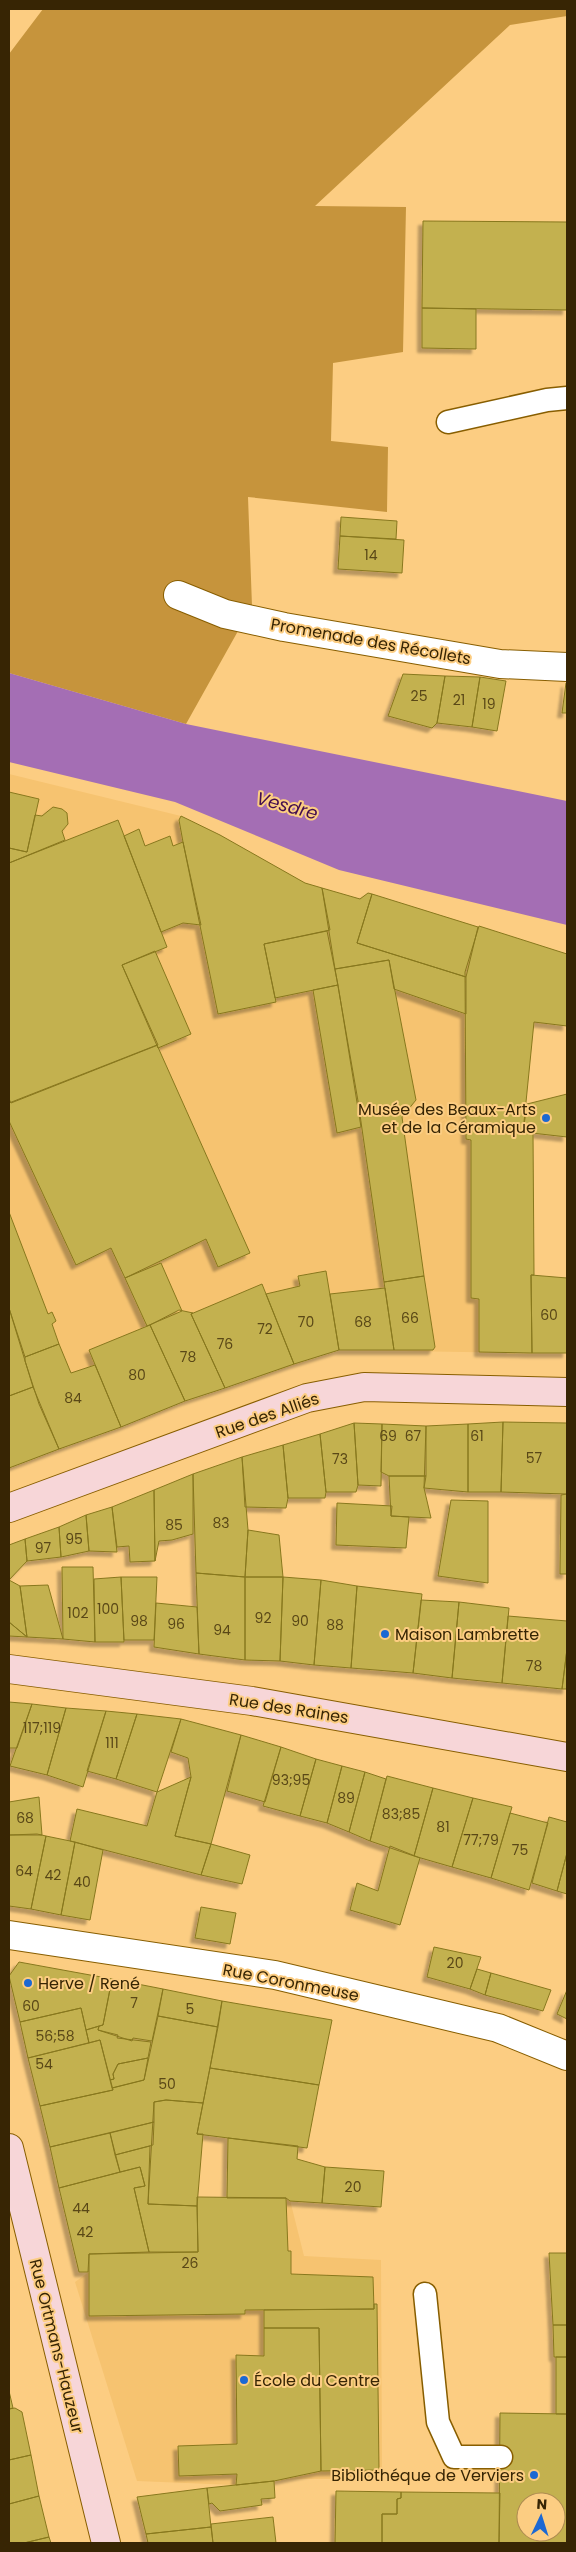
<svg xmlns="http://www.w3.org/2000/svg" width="576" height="2552" font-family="Poppins,sans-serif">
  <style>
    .built { fill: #f6c370 }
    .forest { fill: #c6943c }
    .water { fill: #a46eb4 }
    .building { fill: #c3b150; stroke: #88781e; fill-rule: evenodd; filter: url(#shadow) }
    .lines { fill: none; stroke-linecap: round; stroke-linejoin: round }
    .lane-casing { stroke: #885e00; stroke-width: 25 }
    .street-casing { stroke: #885e00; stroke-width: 30 }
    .secondary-casing { stroke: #885e00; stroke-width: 30 }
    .lane { stroke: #fff; stroke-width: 22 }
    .street { stroke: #fff; stroke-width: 28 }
    .secondary { stroke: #f7d6d8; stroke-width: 28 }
    .poi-dot { fill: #1c68d3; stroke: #fccd82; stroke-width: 2 }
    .labels { text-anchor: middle; stroke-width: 4; stroke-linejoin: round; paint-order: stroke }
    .number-label { font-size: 14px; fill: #5a4817 }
    .street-label { font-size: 16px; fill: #372504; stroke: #fccd82 }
    .poi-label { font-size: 16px; fill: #372504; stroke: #fccd82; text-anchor: start }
    .water-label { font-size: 18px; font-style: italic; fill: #420d4f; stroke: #fccd82 }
  </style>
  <defs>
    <filter id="shadow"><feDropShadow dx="-4.5" dy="4.5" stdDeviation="1" flood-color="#0004"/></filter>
  </defs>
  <rect width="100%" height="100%" fill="#fccd82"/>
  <!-- built -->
  <path class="built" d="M9,774L181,816L220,835L305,883L359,899L368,893L567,954V1026L534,1023L523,1131L533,1133L534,1275H531L532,1353L339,1350L185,1401L9,1468Z
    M289,2196L304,2256L381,2260L382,2479H297L234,2485L137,2481L75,2282L89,2272L87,2255L198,2252L197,2198Z"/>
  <!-- forest -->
  <path class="forest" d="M43,9H567V16L510,25L315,206L406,207L403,352L333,363L331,441L388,447L387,512L248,497L252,606L186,724L9,673V54Z"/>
  <!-- water -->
  <path class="water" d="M9,673L186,724L567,801V925L339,870L175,802L9,762Z"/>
  <!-- building -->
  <path class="building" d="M423,221L567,222V310L422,308Z
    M422,308L476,309V349L422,348Z
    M341,517L397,521L396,539L340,536Z
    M340,536L404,540L402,573L338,569Z
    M403,674L445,676L437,723L432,728L388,716Z
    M445,676L480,677L472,727L437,723Z
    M480,677L506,681L497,731L472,727Z
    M566,683H567V713H562Z
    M9,792L39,799L27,852L9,848Z
    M53,807L62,809L67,813L68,824L62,831L65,840L9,863V848L27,852L35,815L42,816Z
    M181,816L220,835L305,883L322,888L330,930L264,944L276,1002L218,1014L183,842L179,820Z
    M118,820L167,947L122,965L158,1045L11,1103L9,1099V863Z
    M139,829L145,846L170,836L173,846L183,842L201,925L183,923L161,932L124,836Z
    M322,888L360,899L368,893L372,894L357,943L466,977V1014L394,989L389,960L335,969Z
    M372,894L478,927L466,977L357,943Z
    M479,926L567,954V1026L534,1022L523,1132L533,1133L534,1275H531L532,1353L479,1352V1299L471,1298V1140L466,1139L465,972Z
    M327,931L338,985L275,998L264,944Z
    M155,951L191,1034L158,1048L122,965Z
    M389,960L416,1100L402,1117L424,1276L384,1282L358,1101L335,969Z
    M338,985L361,1127L337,1133L313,990Z
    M157,1045L250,1253L218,1267L206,1239L125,1278L111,1248L76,1265L9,1121V1103Z
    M567,1094V1137L523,1132L527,1104Z
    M9,1212L48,1314L52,1312L56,1321L52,1324L59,1344L25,1357L9,1308Z
    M161,1263L182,1311L147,1326L125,1278Z
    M326,1271L339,1350L294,1364L266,1294L300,1286L298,1276Z
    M531,1275L567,1278V1353H532Z
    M424,1276L435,1347L433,1350H394L384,1282Z
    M262,1284L294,1364L225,1388L191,1314Z
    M385,1288L394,1350H339L330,1294Z
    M9,1308L33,1387L9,1396Z
    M179,1310L193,1313L191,1314L225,1388L185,1401L150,1325Z
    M150,1325L185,1401L121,1427L89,1350Z
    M59,1344L71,1373L95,1365L121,1427L59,1449L39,1404L25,1361V1357Z
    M33,1387L59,1449L9,1468V1396Z
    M503,1422L501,1492H468V1424Z
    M503,1422L567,1423V1494L501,1492Z
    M354,1423L382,1424L381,1486L358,1485Z
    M354,1423L358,1485L356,1492H326L320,1434Z
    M382,1424L426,1426V1476H389L381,1472Z
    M468,1424V1492L424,1488L426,1426Z
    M320,1434L326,1492L325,1498H288L283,1445Z
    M283,1445L288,1498L286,1508L245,1507L242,1457Z
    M242,1457L248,1530L245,1577L196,1573L193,1474Z
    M193,1474V1534L172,1540L159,1541L155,1561L154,1490Z
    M389,1476H426L424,1488L431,1518L391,1516Z
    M154,1490L155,1561L130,1562L129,1546L117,1547L112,1507Z
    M567,1494V1574H560L561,1495Z
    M451,1500L488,1501V1583L438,1576Z
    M337,1503L392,1506L391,1516L409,1517L406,1548L336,1545Z
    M112,1507L117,1552L89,1551L86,1515Z
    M86,1515L89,1551L61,1557L59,1527Z
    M59,1527L61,1557L27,1561L25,1539Z
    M248,1530L279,1535L283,1577H245Z
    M25,1539L27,1561L9,1580V1545Z
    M62,1567H93L95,1642L63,1639Z
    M196,1573L245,1577V1660L199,1654Z
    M121,1577H157L154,1640H124Z
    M121,1577L124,1642H95L94,1579Z
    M245,1577H283L280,1661L245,1660Z
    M283,1577L321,1580L314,1665L280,1661Z
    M9,1580L20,1586L27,1637L9,1622Z
    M321,1580L357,1586L351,1668L314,1665Z
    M48,1585L63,1639L27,1637L20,1586Z
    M357,1586L422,1594L413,1673L351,1668Z
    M421,1600L459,1602L452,1678L413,1673Z
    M459,1602L509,1608L502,1683L452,1678Z
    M156,1603L197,1607L199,1654L154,1647Z
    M508,1616L567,1621V1649L562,1689L502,1683Z
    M9,1622L27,1637L9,1636Z
    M567,1649V1689H562Z
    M9,1702L32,1704L17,1748H9Z
    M32,1704L66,1708L47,1775L10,1766Z
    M66,1708L106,1711L83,1787L47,1775Z
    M106,1711L137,1714L116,1779L87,1771Z
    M137,1714L181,1719L157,1792L116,1779Z
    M181,1719L241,1735L211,1844L175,1836L191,1777L188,1758L171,1752Z
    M241,1735L281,1747L265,1802L227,1791Z
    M281,1747L316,1759L300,1816L263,1806Z
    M316,1759L342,1766L327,1823L300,1816Z
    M342,1766L365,1772L349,1832L327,1823Z
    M365,1772L386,1779L370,1841L349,1832Z
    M387,1776L433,1788L414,1856L370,1841Z
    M191,1777L175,1836L211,1844L201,1875L70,1841L77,1809L147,1826L157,1792Z
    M433,1788L473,1798L452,1867L414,1856Z
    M39,1797L42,1835H9V1802Z
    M473,1798L512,1807L491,1878L452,1867Z
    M510,1813L548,1823L529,1890L491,1878Z
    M549,1817L567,1822V1853L557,1891L532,1883Z
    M37,1834L46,1836L31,1909L9,1906V1835Z
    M46,1836L75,1842L61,1915L31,1909Z
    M75,1842L103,1850L90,1920L61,1915Z
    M211,1844L250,1855L242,1884L201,1875Z
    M390,1846L420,1858L400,1925L350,1910L357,1883L378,1891Z
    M567,1853V1894L557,1891Z
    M201,1907L236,1913L230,1944L195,1938Z
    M434,1947L481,1957L470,1989L427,1977Z
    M19,1962L112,1979L103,2025L86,2030L81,2008L20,2022L9,1976Z
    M477,1969L491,1973L485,1995L470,1989Z
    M491,1973L551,1990L543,2011L485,1995Z
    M112,1979L163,1989L152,2041L133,2038L132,2041L98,2030L99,2026L103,2025Z
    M163,1989L222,2001L218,2027L158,2016Z
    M567,1990V2019L557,2014Z
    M222,2001L332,2020L319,2085L210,2068Z
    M81,2008L89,2043L28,2058L20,2022Z
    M158,2016L218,2027L203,2103L166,2100L154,2102V2122L50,2147L40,2106L113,2090L112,2088L144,2080Z
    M99,2026L98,2030L118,2035L117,2038L151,2042L148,2058L118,2064L113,2074L114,2079L110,2080L100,2040L89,2043L86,2030Z
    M100,2040L113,2090L40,2106L28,2058Z
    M148,2058L144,2080L112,2088L110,2080L114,2079L113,2074L118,2064Z
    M210,2068L319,2085L307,2148L197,2134Z
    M166,2100L203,2103L197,2134H203L197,2206L148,2204L154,2102Z
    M154,2122L153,2145L115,2155L110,2133Z
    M110,2133L120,2172L59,2188L50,2147Z
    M228,2138L298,2146L297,2159L325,2167L322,2203L290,2201L286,2198H227Z
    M150,2146L148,2204L197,2206L198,2252H149L134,2188L145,2186L140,2167L120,2172L115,2155Z
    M140,2167L145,2186L134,2188L149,2252L89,2254L88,2272H79L59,2188Z
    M325,2167L384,2171L381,2207L322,2203Z
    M197,2197L286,2198L288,2251H291V2274L373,2277L374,2309L245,2310V2314L89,2316V2254L198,2252Z
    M549,2253H567V2325H553Z
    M374,2304H377L379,2470L321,2471L319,2328H264V2310L374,2309Z
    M553,2325H567V2357H554Z
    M264,2328H319L321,2471L274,2481L236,2485L237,2474L179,2476L178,2446L237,2444L236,2355L264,2356Z
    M556,2357H567V2414H556Z
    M9,2391L13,2408L9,2409Z
    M15,2408L22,2412L31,2455L9,2460V2409Z
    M500,2413L567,2414V2543H499ZM526,2502H556V2532H526Z
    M31,2455L39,2496L9,2504V2460Z
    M274,2481L275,2498L261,2499L262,2505L220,2511L212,2503L209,2504L207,2488Z
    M207,2488L211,2527L146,2534L137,2497Z
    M336,2491L401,2492V2498L397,2499V2514H382V2543H335Z
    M401,2492L500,2493L499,2543H382V2514H397V2499L401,2498Z
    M39,2496L49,2537L24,2543H9V2504Z
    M273,2517L276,2543H213L211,2524Z
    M211,2527L213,2543H148L146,2534Z
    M49,2537L51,2543H24Z"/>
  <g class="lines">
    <defs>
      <path id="lane" d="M448,422L547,400L567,398
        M425,2294L438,2422L454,2457H501"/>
      <path id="street" d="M178,595L225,614L284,627L500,664L567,667
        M9,1935L275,1975L498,2028L567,2056"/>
      <path id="secondary" d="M9,1508L307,1398L364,1387L567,1392
        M9,1669L252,1701L567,1757
        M9,2148L106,2543"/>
    </defs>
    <!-- lane casing -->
    <use href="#lane" class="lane-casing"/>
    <!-- street casing -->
    <use href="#street" class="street-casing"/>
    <!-- secondary casing -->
    <use href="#secondary" class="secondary-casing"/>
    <!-- lane -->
    <use href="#lane" class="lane"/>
    <!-- street -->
    <use href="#street" class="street"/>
    <!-- secondary -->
    <use href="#secondary" class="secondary"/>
  </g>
  <!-- markers -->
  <g class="poi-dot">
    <circle cx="546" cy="1118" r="5"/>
    <circle cx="385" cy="1634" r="5"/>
    <circle cx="28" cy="1983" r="5"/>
    <circle cx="244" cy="2380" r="5"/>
    <circle cx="534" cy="2475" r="5"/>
  </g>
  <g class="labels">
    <!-- number labels -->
    <g class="number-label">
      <text x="371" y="560">14</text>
      <text x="419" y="701">25</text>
      <text x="459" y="705">21</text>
      <text x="489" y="709">19</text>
      <text x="549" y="1320">60</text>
      <text x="410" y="1323">66</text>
      <text x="306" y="1327">70</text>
      <text x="363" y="1327">68</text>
      <text x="265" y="1334">72</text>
      <text x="225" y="1349">76</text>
      <text x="188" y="1362">78</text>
      <text x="137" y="1380">80</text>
      <text x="73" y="1403">84</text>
      <text x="388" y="1441">69</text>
      <text x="413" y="1441">67</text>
      <text x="477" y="1441">61</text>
      <text x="534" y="1463">57</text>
      <text x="340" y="1464">73</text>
      <text x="221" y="1528">83</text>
      <text x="174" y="1530">85</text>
      <text x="74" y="1544">95</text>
      <text x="43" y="1553">97</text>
      <text x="108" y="1614">100</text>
      <text x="78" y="1618">102</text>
      <text x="263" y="1623">92</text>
      <text x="139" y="1626">98</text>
      <text x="300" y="1626">90</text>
      <text x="176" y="1629">96</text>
      <text x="335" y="1630">88</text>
      <text x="222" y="1635">94</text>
      <text x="534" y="1671">78</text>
      <text x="42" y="1733">117;119</text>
      <text x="112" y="1748">111</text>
      <text x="291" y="1785">93;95</text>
      <text x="346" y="1803">89</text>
      <text x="401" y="1819">83;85</text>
      <text x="25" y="1823">68</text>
      <text x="443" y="1832">81</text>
      <text x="481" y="1845">77;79</text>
      <text x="520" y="1855">75</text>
      <text x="24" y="1876">64</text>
      <text x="53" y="1880">42</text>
      <text x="82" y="1887">40</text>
      <text x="455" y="1968">20</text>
      <text x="134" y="2008">7</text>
      <text x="31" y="2011">60</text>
      <text x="190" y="2014">5</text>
      <text x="55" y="2041">56;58</text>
      <text x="44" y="2069">54</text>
      <text x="167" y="2089">50</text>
      <text x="353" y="2192">20</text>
      <text x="81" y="2213">44</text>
      <text x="85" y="2237">42</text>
      <text x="190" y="2268">26</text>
    </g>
    <!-- street labels -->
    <g class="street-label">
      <text transform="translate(371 641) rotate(10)" y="6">Promenade des Récollets</text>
      <text transform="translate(267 1415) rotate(-19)" y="6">Rue des Alliés</text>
      <text transform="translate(289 1708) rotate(9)" y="6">Rue des Raines</text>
      <text transform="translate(291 1982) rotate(11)" y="6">Rue Coronmeuse</text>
      <text transform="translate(57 2346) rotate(76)" y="6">Rue Ortmans-Hauzeur</text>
    </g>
    <!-- poi labels -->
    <g class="poi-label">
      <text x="536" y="1115" text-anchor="end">Musée des Beaux-Arts<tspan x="536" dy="18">et de la Céramique</tspan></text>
      <text x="395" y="1640">Maison Lambrette</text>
      <text x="38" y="1989">Herve / René</text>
      <text x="254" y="2386">École du Centre</text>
      <text x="524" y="2481" text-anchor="end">Bibliothéque de Verviers</text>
    </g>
    <!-- water labels -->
    <g class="water-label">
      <text transform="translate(287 806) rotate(15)" y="6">Vesdre</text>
    </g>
  </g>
  <!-- border -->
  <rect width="576" height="2552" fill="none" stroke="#372504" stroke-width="20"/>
  <!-- north arrow -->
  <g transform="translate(541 2517) rotate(4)"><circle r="24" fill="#fccd82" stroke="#ad8a50"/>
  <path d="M0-4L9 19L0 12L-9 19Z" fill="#1c68d3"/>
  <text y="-8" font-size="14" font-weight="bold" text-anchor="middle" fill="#372504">N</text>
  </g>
</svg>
